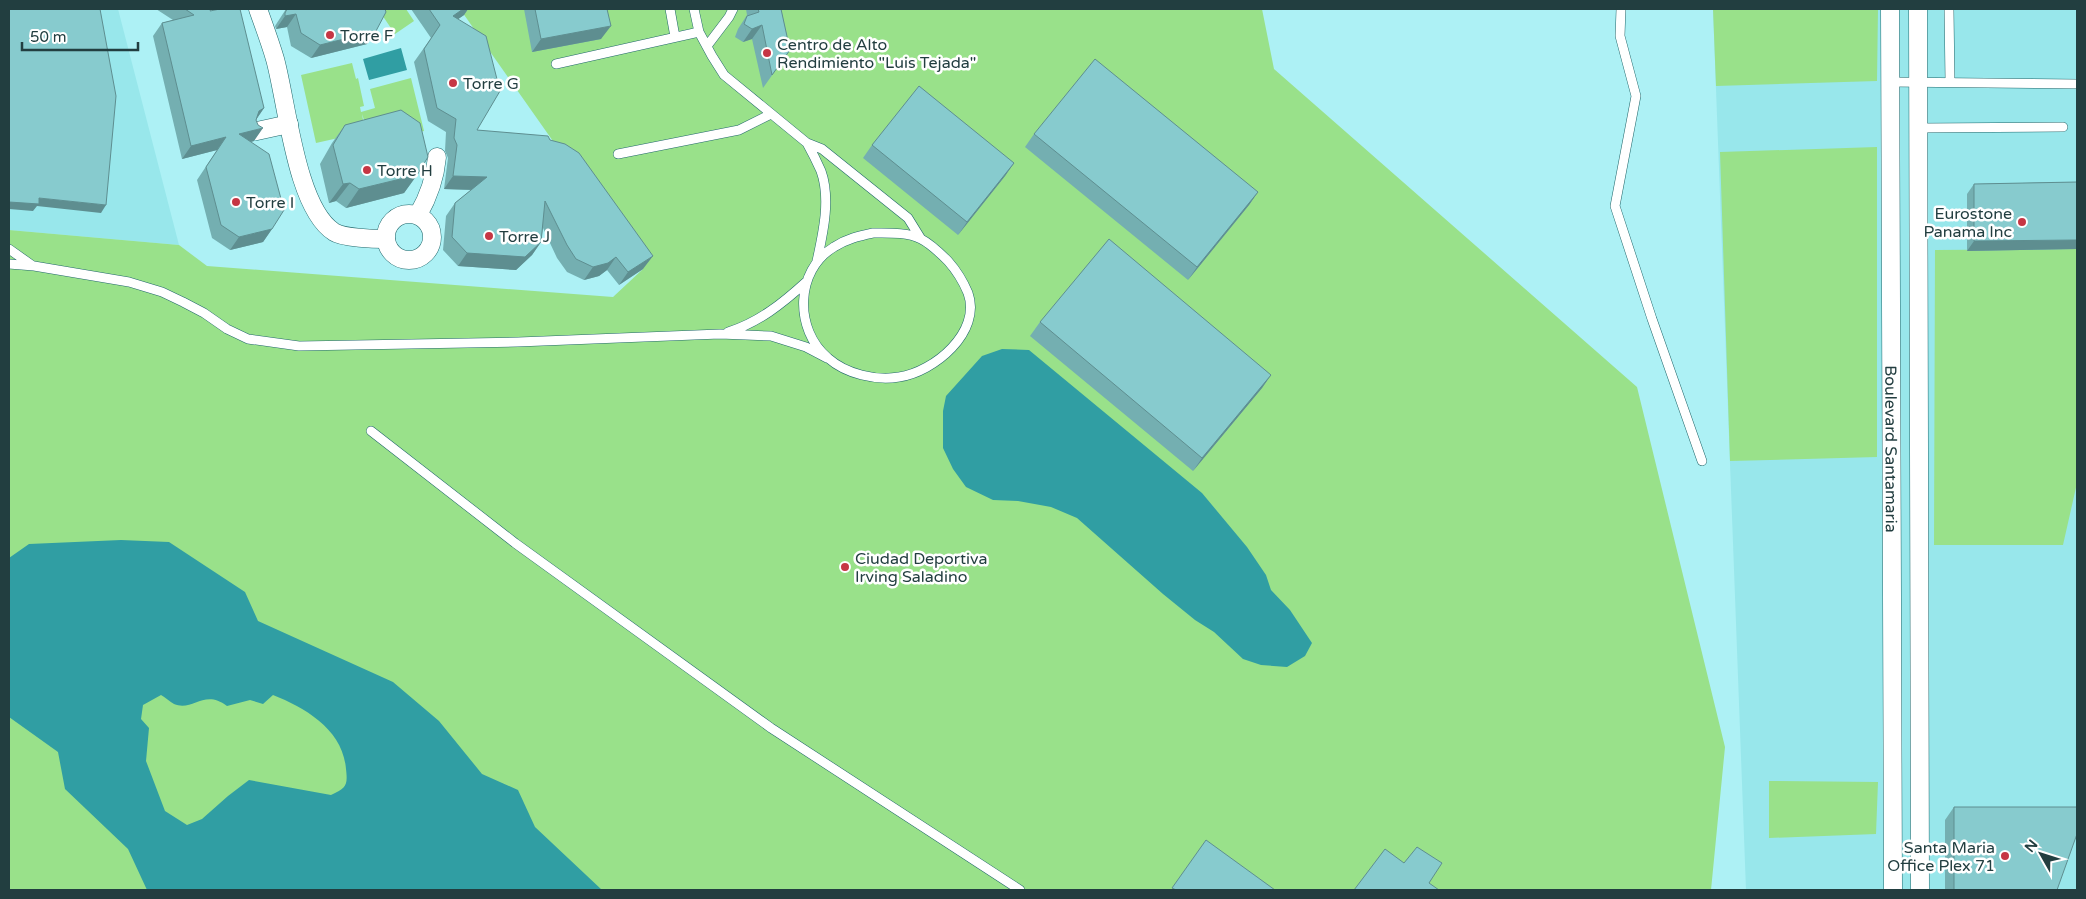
<svg xmlns="http://www.w3.org/2000/svg" width="2086" height="899" font-family="'Varela Round',sans-serif">
  <style>
    .built { fill: #98e7eb }
    .green { fill: #99e18a }
    .water { fill: #309ea3; fill-rule: evenodd }
    .lines { fill: none; stroke-linecap: round; stroke-linejoin: round }
    .lane-casing { stroke: #22686c; stroke-width: 10 }
    .street-casing { stroke: #22686c; stroke-width: 19 }
    .lane { stroke: #fff; stroke-width: 9 }
    .street { stroke: #fff; stroke-width: 18 }
    .wall { fill: #74afb1 }
    .shaded-wall { fill: #5e8e90 }
    .building { fill: #87cbce; stroke: #5e8e90 }
    .poi-dot { fill: #c63644; stroke: #fff; stroke-width: 2 }
    .labels { text-anchor: middle; stroke-width: 5; stroke-linejoin: round; paint-order: stroke }
    .poi-label { font-size: 16px; fill: #223e40; stroke: #fff; text-anchor: start }
    .street-label { font-size: 16px; fill: #223e40; stroke: #fff }
  </style>
  <rect width="100%" height="100%" fill="#adf1f5"/>
  <!-- built -->
  <path class="built" d="M9,9H118L179,245L9,230Z
    M1713,9H2077V890H1746Z"/>
  <!-- green -->
  <path class="green" d="M385,9H406L414,21L395,34L380,12Z
    M460,9H1262L1274,69L1637,387L1725,747L1711,890H9V230L179,245L207,266L613,297L643,269Z
    M1713,9H1878L1877,81L1716,86Z
    M352,63L356,79L358,78L364,106L360,107L361,112L375,108L370,89L411,78L424,131L406,135L367,129L362,114L365,132L316,143L301,75Z
    M1877,147V457L1730,461L1720,152Z
    M2077,249V483L2063,545H1934L1935,250Z
    M1769,781L1878,782L1876,834L1769,838Z"/>
  <!-- water -->
  <path class="water" d="M401,48L407,70L369,80L363,59Z
    M1002,349L1029,350L1202,493L1247,547L1266,575L1271,590L1290,610L1312,643L1305,656L1287,667L1261,665L1243,659L1214,632L1195,620L1163,594L1077,518L1051,507L1018,501L993,500L966,487L953,469L943,448V411L946,396L982,356Z
    M121,540L169,542L245,592L258,621L393,682L439,721L482,774L518,790L535,827L602,890H147L128,849L65,789L58,752L9,717V558L29,544ZM161,695C165,697 170,702 174,704C193,712 204,688 227,706L250,700L263,704L273,695C306,708 343,730 346,769C348,786 346,788 331,795L249,780L228,796L202,819L187,825L165,811L146,761L149,728L141,719L143,705Z"/>
  <g class="lines">
    <defs>
      <path id="lane" d="M670,9L675,37
        M694,9L699,32L712,56L724,75L807,143L822,149L908,218L921,239
        M1621,9L1620,36L1636,96L1615,206L1652,319L1702,461
        M1949,9L1950,82
        M707,46L729,17L733,9
        M556,64L699,32
        M1890,82L2077,84
        M1919,128L2063,127
        M807,143C812,152 817,162 821,171C831,199 823,233 817,261
        M618,154L739,130L771,114
        M873,233C889,233 907,232 921,239C931,244 940,253 948,261C956,270 963,281 968,293C982,332 934,372 899,377C876,381 846,374 828,358C794,330 795,270 834,247C846,239 859,236 873,233Z
        M9,249L33,266
        M9,264L34,266L129,282L162,292L183,302L204,313L227,329L248,339L299,346L518,342L720,334L771,336L806,347L827,358
        M728,332C758,323 783,303 806,282
        M371,431L515,543L771,728L1020,890"/>
      <g id="street">
        <path d="M258,9C264,26 270,42 275,59C287,102 296,208 334,232C343,238 375,239 386,239"/>
        <path id="s1" d="M1890,9L1893,890"/>
        <path d="M1918,9L1920,890"/>
        <path d="M257,131L289,124"/>
        <circle cx="409" cy="237" r="23"/>
        <path d="M418,215C429,196 435,179 437,157"/>
      </g>
    </defs>
    <!-- lane casing -->
    <use href="#lane" class="lane-casing"/>
    <!-- street casing -->
    <use href="#street" class="street-casing"/>
    <!-- lane -->
    <use href="#lane" class="lane"/>
    <!-- street -->
    <use href="#street" class="street"/>
  </g>
  <!-- wall -->
  <path class="wall" d="M156,9H211L210,11L264,108L256,120L254,141L251,142L272,229L263,242L230,250L212,238L197,180L217,150L182,159L153,36L162,23L173,20Z
    M286,9H385L376,31L367,44L311,58L291,46L287,27L276,29L275,26Z
    M411,9H468L464,15L458,19L477,130L550,140L643,269L619,285L607,270L599,276L584,280L567,272L557,258L543,228L541,242L532,255L516,270L458,266L443,250L446,216L455,203L471,190L444,189L448,158L445,151L446,132L428,121L414,62L431,38Z
    M524,9H607L601,39L532,52Z
    M746,9H781L790,50L763,88L752,39L743,42L735,37L738,29L747,15Z
    M345,125L417,175L404,193L346,208L336,201L329,203L320,164L332,143Z
    M1034,134L1258,192L1249,205L1188,280L1025,147Z
    M872,145L1014,163L1005,176L958,235L863,158Z
    M2077,182V249L1967,251V194L1974,184Z
    M1040,322L1271,375L1262,388L1193,471L1030,336Z
    M1954,807L2057,890H1945V820Z"/>
  <!-- shaded-wall -->
  <path class="shaded-wall" d="M463,9H468L464,15L444,29L453,16Z
    M296,14L287,27L276,29L285,16Z
    M762,25L752,39L743,42L752,29Z
    M611,26L601,39L532,52L541,39Z
    M376,31L367,44L311,58L320,45Z
    M264,108L255,121L259,111Z
    M263,128L254,141L230,147L239,134Z
    M226,137L217,150L182,159L191,146Z
    M1014,163L1005,176L958,235L967,222Z
    M417,175L404,193L346,208L359,189Z
    M453,176L487,177L478,190L444,189Z
    M350,183L336,201L329,203L343,184Z
    M1258,192L1249,205L1188,280L1197,267Z
    M39,198L106,205L101,213L37,206L33,211L9,209V202Z
    M272,229L263,242L230,250L239,237Z
    M2077,240V249L1967,251L1974,241Z
    M541,242L532,255L516,270L458,266L467,253Z
    M653,256L643,269L619,285L628,272Z
    M616,257L607,270L599,276L584,280L593,267Z
    M1271,375L1262,388L1193,471L1202,458Z"/>
  <!-- building -->
  <path class="building" d="M9,9H100L116,96L106,205L39,198V204L9,202Z
    M185,9H211L210,11L220,9H240L264,108L259,111L256,120L258,125L263,128L239,134L269,154L284,210L272,229L239,237L221,225L206,167L226,137L191,146L162,23L194,15Z
    M287,9H385L386,12L376,31L320,45L301,33L296,14L285,16V13Z
    M429,9H463L453,16L486,36L500,91L477,130L548,136L550,140L565,144L579,153L653,256L628,272L616,257L608,263L593,267L576,259L567,245L545,201L541,242L525,257L467,253L452,237L455,203L487,177L453,176L457,145L454,138L456,119L437,108L424,49L440,25Z
    M535,9H607L611,26L541,39Z
    M758,9H781L790,50L772,75L762,25L752,29L744,24L747,16L759,12Z
    M1095,59L1258,192L1197,267L1034,134Z
    M919,86L1014,163L967,222L872,145Z
    M401,110L420,123L428,157L417,175L359,189L350,183L343,184L333,145L345,125Z
    M2077,182V240L1974,241V184Z
    M1109,239L1271,375L1202,458L1040,322Z
    M1954,807H2077V834L2057,890H1954Z
    M1206,840L1275,890H1176L1172,888Z
    M1417,847L1442,863L1429,883L1439,890H1354L1385,849L1404,863Z"/>
  <!-- markers -->
  <g class="poi-dot">
    <circle cx="330" cy="35" r="5"/>
    <circle cx="767" cy="53" r="5"/>
    <circle cx="453" cy="83" r="5"/>
    <circle cx="367" cy="170" r="5"/>
    <circle cx="236" cy="202" r="5"/>
    <circle cx="2022" cy="222" r="5"/>
    <circle cx="489" cy="236" r="5"/>
    <circle cx="845" cy="567" r="5"/>
    <circle cx="2005" cy="856" r="5"/>
  </g>
  <g class="labels">
    <!-- poi labels -->
    <g class="poi-label">
      <text x="340" y="41">Torre F</text>
      <text x="777" y="50">Centro de Alto<tspan x="777" dy="18">Rendimiento "Luis Tejada"</tspan></text>
      <text x="463" y="89">Torre G</text>
      <text x="377" y="176">Torre H</text>
      <text x="246" y="208">Torre I</text>
      <text x="2012" y="219" text-anchor="end">Eurostone<tspan x="2012" dy="18">Panama Inc</tspan></text>
      <text x="499" y="242">Torre J</text>
      <text x="855" y="564">Ciudad Deportiva<tspan x="855" dy="18">Irving Saladino</tspan></text>
      <text x="1995" y="853" text-anchor="end">Santa Maria<tspan x="1995" dy="18">Office Plex 71</tspan></text>
    </g>
    <!-- street labels -->
    <g class="street-label">
      <text dy="6" stroke="none"><textPath href="#s1" startOffset="440">Boulevard Santamaria</textPath></text>
    </g>
  </g>
  <!-- border -->
  <rect width="2086" height="899" fill="none" stroke="#223e40" stroke-width="20"/>
  <!-- north arrow -->
  <g transform="translate(2041 854) rotate(309)" stroke="#ffffff" stroke-width="4" paint-order="stroke">
  <path d="M0-4L9 19L0 12L-9 19Z" fill="#223e40"/>
  <text y="-8" font-size="14" font-weight="bold" text-anchor="middle" fill="#223e40">N</text>
  </g>
  <!-- scale -->
  <path d="M22 42v8h116v-8" fill="none" stroke="#223e40" stroke-width="2.5"/>
  <text x="30" y="42" font-size="15" fill="#223e40" stroke="#ffffff" stroke-width="4" paint-order="stroke">50 m</text>
</svg>
